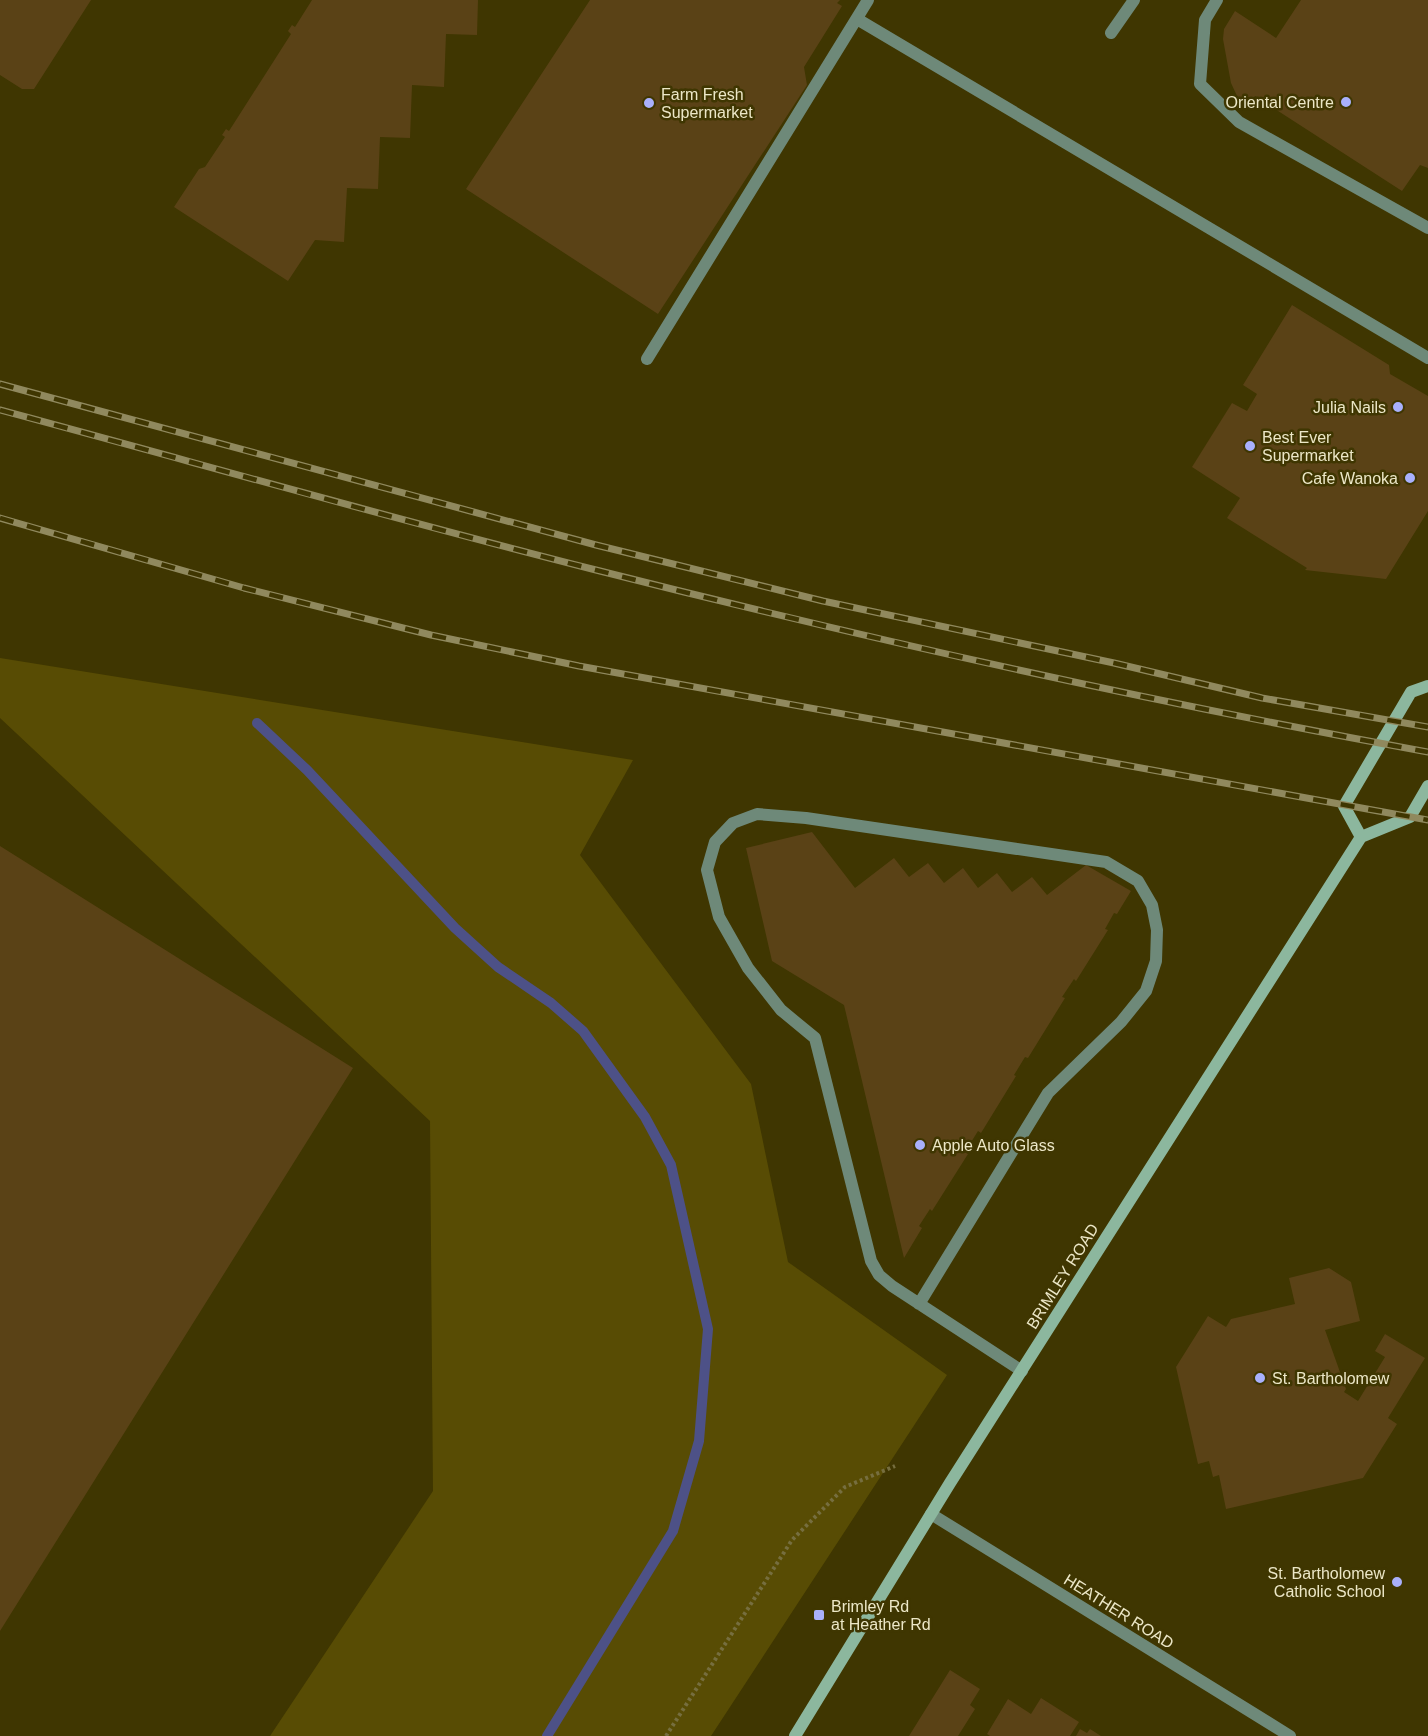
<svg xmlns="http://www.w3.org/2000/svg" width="1428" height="1736" font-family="Helvetica,sans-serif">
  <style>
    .green { fill: #584c04 }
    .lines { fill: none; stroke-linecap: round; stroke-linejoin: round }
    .stream { stroke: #4d5187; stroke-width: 10 }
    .building { fill: #5a4216 }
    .path { stroke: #766e3f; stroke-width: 4; stroke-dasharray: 3 3; stroke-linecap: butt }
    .service { stroke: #6e8979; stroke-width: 12 }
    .minor { stroke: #6e8979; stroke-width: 12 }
    .secondary { stroke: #8cb79e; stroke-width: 12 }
    .rail-casing { stroke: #90895e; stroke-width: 7 }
    .rail { stroke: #3f3601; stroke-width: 4.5; stroke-dasharray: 14; stroke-linecap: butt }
    .poi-dot { fill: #a9b0fc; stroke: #3f3601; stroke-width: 2 }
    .labels { text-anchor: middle; stroke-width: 5; stroke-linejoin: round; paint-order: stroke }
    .poi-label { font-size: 16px; fill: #ece7c7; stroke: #3f3601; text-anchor: start }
    .street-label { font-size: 16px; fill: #ece7c7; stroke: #3f3601 }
  </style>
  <rect width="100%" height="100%" fill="#3f3601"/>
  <!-- green -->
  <path class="green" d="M0,658L633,760L580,855L751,1084L788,1262L947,1375L711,1736H270L433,1491L430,1121L0,718Z"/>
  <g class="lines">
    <!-- stream -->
    <path class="stream" d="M257,723L307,770L455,928L498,967L551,1003L583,1031L645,1117L671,1165L708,1329L699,1441L673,1531L547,1736"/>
  </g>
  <!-- building -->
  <path class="building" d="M0,0H91L34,89H22L0,75Z
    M312,0H478L477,35L446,34L444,87L412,85L410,138L380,137L378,189L347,188L344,242L315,240L288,281L174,207L199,169L205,167L225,137L222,135L226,129L229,131L291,34L288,31L292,25L295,27Z
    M590,0H840L837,3L842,6L804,67L807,85L658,314L466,189Z
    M1301,0H1428V168L1420,165L1402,191L1255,96L1249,104L1237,96L1231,83L1223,39L1224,29L1235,11L1276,38Z
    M1292,305L1389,365L1390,374L1428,396V511L1386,579L1305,570L1307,568L1227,518L1240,498L1192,467L1232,403L1247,411L1257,394L1243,385Z
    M812,832L855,888L894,858L909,877L928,863L944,883L963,868L978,888L997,873L1012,892L1032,877L1047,895L1086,865L1131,891L1117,914L1114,913L1105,929L1108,930L1076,981L1074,979L1062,997L1065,998L1028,1058L1025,1057L1014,1075L1016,1076L981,1133L978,1131L965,1152L968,1154L932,1211L930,1209L919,1226L922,1228L904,1258L844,1005L772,961L746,848Z
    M0,846L353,1068L0,1631Z
    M1329,1268L1351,1282L1360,1321L1325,1330L1346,1389L1344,1392L1358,1401L1385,1357L1375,1351L1385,1334L1425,1358L1388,1418L1397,1424L1363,1478L1226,1509L1219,1475L1213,1477L1209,1461L1198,1464L1176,1367L1208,1316L1226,1327L1231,1319L1295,1304L1289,1278Z
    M950,1670L980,1689L970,1705L975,1709L958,1736H909Z
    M1041,1698L1079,1722L1070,1736H990L987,1734L1008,1699L1031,1714Z
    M1080,1729L1087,1733L1090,1729L1101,1736H1076Z"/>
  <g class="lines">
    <!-- path -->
    <path class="path" d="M666,1736L792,1540L845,1487L895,1466"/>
    <!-- service -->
    <path class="service" d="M1217,0L1205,20L1200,84L1239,122L1428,228
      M857,19L1428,358
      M1111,33L1134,0
      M647,359L868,0
      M919,1304L1048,1093L1121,1022L1146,991L1156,961L1157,930L1152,905L1138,881L1106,862L806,818L757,814L733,823L715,842L707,870L719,917L748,968L781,1010L815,1038L871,1261L879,1275L892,1286L1022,1371"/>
    <!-- minor -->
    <path class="minor" d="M931,1514L1290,1736"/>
    <!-- secondary -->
    <path class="secondary" d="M1361,837L1344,806L1411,692L1428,686
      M795,1736L950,1483L1361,837L1410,817L1428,786"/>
    <defs>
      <path id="rail" d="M0,384L596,545L823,601L1114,663L1262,698L1428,727
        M0,410C197,463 394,519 592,569C868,639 1147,701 1428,752
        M0,518L244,588L431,635L579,666L1428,820"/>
    </defs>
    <!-- rail casing -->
    <use href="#rail" class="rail-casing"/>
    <!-- rail -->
    <use href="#rail" class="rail"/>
  </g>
  <!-- markers -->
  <g class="poi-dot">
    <circle cx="1346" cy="102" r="6"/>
    <circle cx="649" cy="103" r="6"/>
    <circle cx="1398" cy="407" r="6"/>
    <circle cx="1250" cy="446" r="6"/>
    <circle cx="1410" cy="478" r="6"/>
    <circle cx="920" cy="1145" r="6"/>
    <circle cx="1260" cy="1378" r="6"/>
    <circle cx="1397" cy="1582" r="6"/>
    <rect x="813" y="1609" width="12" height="12" rx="3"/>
  </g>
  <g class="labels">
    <!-- poi labels -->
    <g class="poi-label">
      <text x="661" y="100">Farm Fresh<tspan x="661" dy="18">Supermarket</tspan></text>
      <text x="1334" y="108" text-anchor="end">Oriental Centre</text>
      <text x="1386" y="413" text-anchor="end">Julia Nails</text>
      <text x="1262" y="443">Best Ever<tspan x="1262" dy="18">Supermarket</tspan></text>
      <text x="1398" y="484" text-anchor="end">Cafe Wanoka</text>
      <text x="932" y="1151">Apple Auto Glass</text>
      <text x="1272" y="1384">St. Bartholomew</text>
      <text x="1385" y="1579" text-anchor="end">St. Bartholomew<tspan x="1385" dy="18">Catholic School</tspan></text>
      <text x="831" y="1612">Brimley Rd<tspan x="831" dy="18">at Heather Rd</tspan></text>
    </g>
    <!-- street labels -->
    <g class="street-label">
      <text transform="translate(1062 1276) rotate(-58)" y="6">BRIMLEY ROAD</text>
      <text transform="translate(1119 1611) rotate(32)" y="6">HEATHER ROAD</text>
    </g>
  </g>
</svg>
